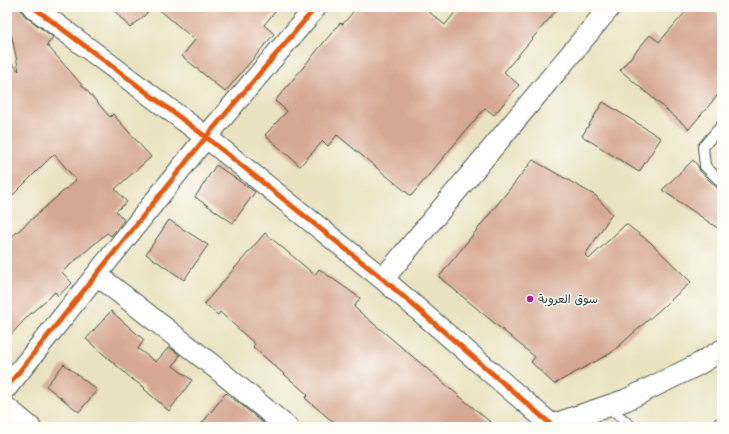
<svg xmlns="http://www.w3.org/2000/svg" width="729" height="434" font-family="'Playpen Sans','Playpen Sans Arabic',sans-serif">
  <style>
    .building { fill: #d6a792 }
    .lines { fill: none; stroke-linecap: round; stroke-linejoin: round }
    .service-casing { stroke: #3d5649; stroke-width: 12 }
    .minor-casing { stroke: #3d5649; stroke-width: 23 }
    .service { stroke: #fff; stroke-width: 10 }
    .minor { stroke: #fff; stroke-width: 21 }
    .cycleway-casing { stroke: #fdfcf7; stroke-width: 8 }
    .cycleway { stroke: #e8590c; stroke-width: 5 }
    .poi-dot { fill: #b5179e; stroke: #fdfcf7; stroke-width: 1.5 }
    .labels { text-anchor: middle; stroke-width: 3; stroke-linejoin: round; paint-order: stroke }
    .poi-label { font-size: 12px; fill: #1f3d34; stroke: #fdfcf7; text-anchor: start }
  </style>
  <rect width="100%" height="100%" fill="#fdfcf7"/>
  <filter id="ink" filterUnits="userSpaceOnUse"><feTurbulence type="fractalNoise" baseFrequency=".025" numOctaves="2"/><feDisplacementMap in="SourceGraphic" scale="8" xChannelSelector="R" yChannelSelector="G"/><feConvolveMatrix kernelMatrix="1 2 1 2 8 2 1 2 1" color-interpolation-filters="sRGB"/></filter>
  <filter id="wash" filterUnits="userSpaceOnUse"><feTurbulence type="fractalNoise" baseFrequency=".012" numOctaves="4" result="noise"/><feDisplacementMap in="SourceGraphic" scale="16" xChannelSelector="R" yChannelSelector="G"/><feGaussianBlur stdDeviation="0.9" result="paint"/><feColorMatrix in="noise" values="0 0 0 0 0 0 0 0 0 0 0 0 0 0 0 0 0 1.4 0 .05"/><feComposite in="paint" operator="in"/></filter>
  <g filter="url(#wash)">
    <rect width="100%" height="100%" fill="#eae2c0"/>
    <g id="blocks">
      <!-- building -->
      <path class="building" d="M7,7H21L22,12L26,17L53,37L47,45L110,117L113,114L151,157L115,189L127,202L116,211L124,220L111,236L107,233L62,272L72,283L58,296L55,292L28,316L7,339V241L76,180L54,154L7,201V58L19,71L7,14Z
        M111,7H154L130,28Z
        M156,7H279L264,25L274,34L225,92L182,56L195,40Z
        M357,7H423L445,25L459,7H559L504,72L519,85L494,115L485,108L411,196L337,135L328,146L323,141L300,166L265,135L287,111L275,101L340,23L343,24Z
        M690,7H710L722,18V90L689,129L620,70L650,35L659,42Z
        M603,102L661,138L639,172L582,136Z
        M533,160L596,196L612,214L585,255L589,259L626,224L650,242L691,282L611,353L554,384L531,362L535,357L439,277Z
        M693,160L698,166L700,171L717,188L722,189V231L662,190Z
        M216,165L255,192L233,223L195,197Z
        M169,220L208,245L184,280L146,254Z
        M265,233L315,275L319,269L360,298L354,307L496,427H339L305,398L308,395L253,347L255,344L220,312L218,315L204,304Z
        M111,311L144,340L138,349L156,362L169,347L180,355L173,366L192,380L169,411L144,389L145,388L132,379L86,339Z
        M64,364L97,390L79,412L46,386Z
        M226,393L244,407L268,427H199Z"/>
    </g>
  </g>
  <g filter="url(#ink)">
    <use href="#blocks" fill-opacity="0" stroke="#3d5649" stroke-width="1"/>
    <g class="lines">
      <defs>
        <path id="service" d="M722,125L703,147L705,166L722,183
          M607,406L632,427
          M714,427L722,421"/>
        <path id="minor" d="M33,7L206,137L383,279L554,427
          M97,275L216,368L287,427
          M383,279L610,7
          M7,387L206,137L316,7
          M7,408L30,427
          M552,425L626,400L697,365L722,350"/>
      </defs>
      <!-- service casing -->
      <use href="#service" class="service-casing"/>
      <!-- minor casing -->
      <use href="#minor" class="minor-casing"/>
      <!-- service -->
      <use href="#service" class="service"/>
      <!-- minor -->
      <use href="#minor" class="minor"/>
      <defs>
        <path id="cycleway" d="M33,7L206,137L383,279L554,427
          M7,387L206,137L316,7"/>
      </defs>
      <!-- cycleway casing -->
      <use href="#cycleway" class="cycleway-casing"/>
      <!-- cycleway -->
      <use href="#cycleway" class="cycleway"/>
    </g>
  </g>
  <!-- markers -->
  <circle class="poi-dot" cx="530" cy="299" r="4"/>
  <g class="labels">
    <!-- poi labels -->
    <g class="poi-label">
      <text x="538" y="303">سوق العروبة</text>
    </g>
  </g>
  <!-- margin -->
  <rect width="729" height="434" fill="none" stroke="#fdfcf7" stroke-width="24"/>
</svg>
